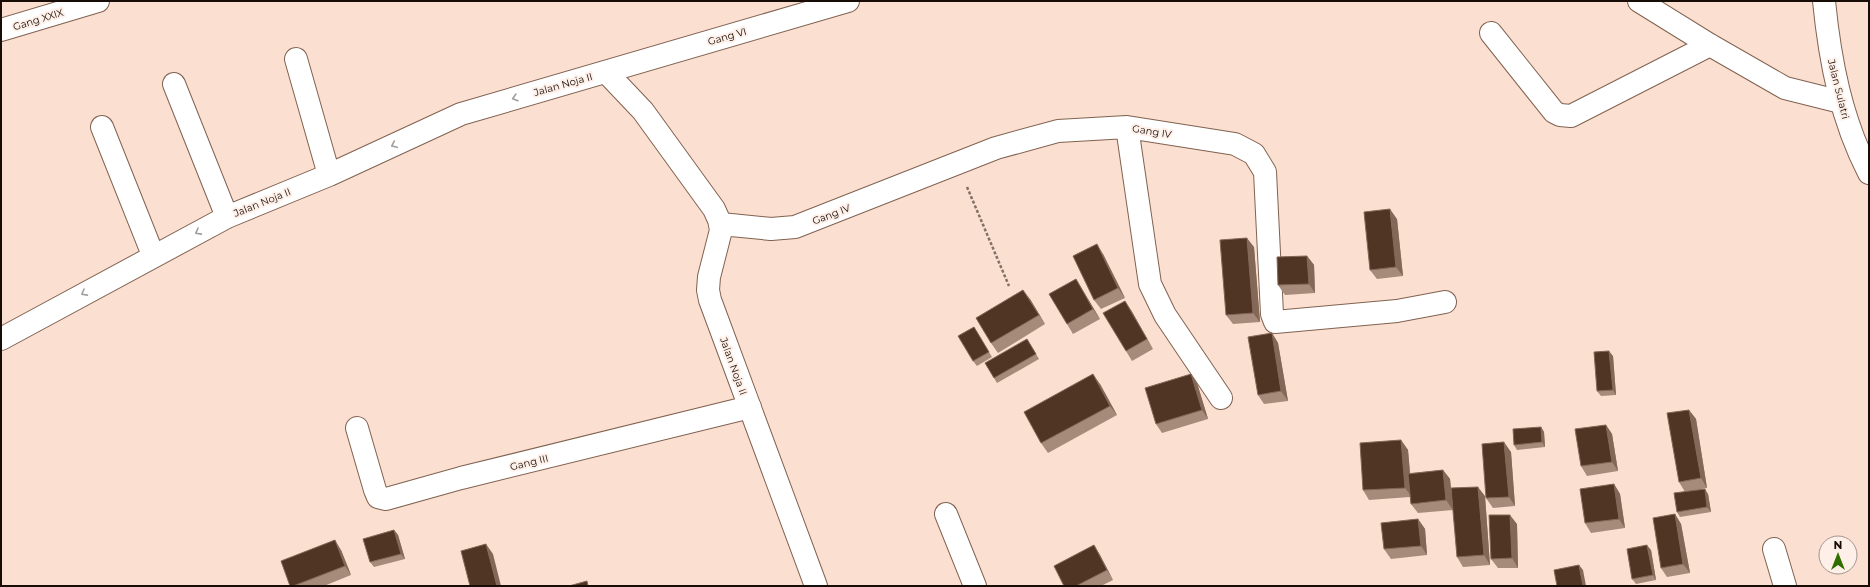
<svg xmlns="http://www.w3.org/2000/svg" width="1870" height="587" font-family="Montserrat,sans-serif">
  <style>
    .lines { fill: none; stroke-linecap: round; stroke-linejoin: round }
    .minor-casing { stroke: #806251; stroke-width: 24 }
    .secondary-casing { stroke: #806251; stroke-width: 24 }
    .path { stroke: #837066; stroke-width: 2.5; stroke-dasharray: 3 2; stroke-linecap: butt }
    .minor { stroke: #fff; stroke-width: 22 }
    .secondary { stroke: #fff; stroke-width: 22 }
    .wall { fill: #a68a7a }
    .shaded-wall { fill: #836858 }
    .building { fill: #503525; stroke: #836858 }
    .oneway { stroke: #a29e9b }
    .labels { text-anchor: middle; stroke-width: 4; stroke-linejoin: round; paint-order: stroke }
    .street-label { font-size: 10px; fill: #170c06; stroke: #fef0e8 }
  </style>
  <rect width="100%" height="100%" fill="#fbdfd0"/>
  <g class="lines">
    <defs>
      <path id="minor" d="M1639,1L1710,45L1785,88L1841,102
        M1,30L98,1
        M1491,33L1554,112L1560,115L1571,116L1710,45
        M296,59L329,175
        M606,72L643,111L714,209L719,220L721,230L709,277L708,290L710,300L816,586
        M174,84L227,217
        M102,127L153,255
        M1127,127L1150,284L1165,315L1221,398
        M721,224L771,229L795,227L996,148L1058,131L1127,127L1235,144L1254,154L1265,172L1272,314L1275,322L1397,311L1445,302
        M1,339L227,217L329,175L461,114L848,1
        M357,428L375,490L378,497L386,499L461,478L750,407
        M946,514L975,586
        M1774,549L1785,586"/>
      <path id="secondary" d="M1824,1C1830,61 1841,119 1869,173"/>
    </defs>
    <!-- minor casing -->
    <use href="#minor" class="minor-casing"/>
    <!-- secondary casing -->
    <use href="#secondary" class="secondary-casing"/>
    <!-- path -->
    <path class="path" d="M967,187L1009,286"/>
    <!-- minor -->
    <use href="#minor" class="minor"/>
    <!-- secondary -->
    <use href="#secondary" class="secondary"/>
  </g>
  <!-- wall -->
  <path class="wall" d="M1397,219L1403,276L1377,279L1370,270Z
    M1254,247L1260,322L1233,324L1226,315Z
    M1103,254L1125,298L1101,309L1094,300Z
    M1307,256L1314,265L1315,293L1285,295L1278,285Z
    M1076,279L1100,319L1073,334L1067,324Z
    M1030,299L1045,324L998,353L991,343Z
    M1131,310L1153,349L1132,361L1126,351Z
    M974,327L992,357L977,366L973,361Z
    M1272,333L1278,343L1288,401L1264,404L1258,395Z
    M1030,344L1039,359L997,383L994,378Z
    M1613,356L1616,395L1601,396L1597,391Z
    M1191,374L1197,383L1208,419L1162,433L1156,424Z
    M1100,384L1117,415L1048,453L1041,443Z
    M1689,410L1696,419L1707,488L1685,492L1679,482Z
    M1606,425L1612,434L1618,471L1587,476L1581,466Z
    M1541,427L1544,432L1545,447L1517,450L1514,445Z
    M1401,440L1408,450L1410,473L1443,470L1450,479L1453,509L1485,496L1490,565L1463,567L1457,557L1453,510L1418,513L1411,504L1410,497L1369,500L1363,490Z
    M1511,452L1515,506L1493,508L1486,498Z
    M1614,484L1620,494L1625,528L1591,533L1585,523Z
    M1708,494L1711,512L1680,517L1677,512Z
    M1675,514L1681,524L1690,573L1667,577L1661,568Z
    M1418,519L1425,529L1427,555L1391,559L1384,549Z
    M1517,524L1518,568H1498L1491,559Z
    M394,530L398,535L405,559L374,567L370,562Z
    M1094,545L1100,555L1113,580L1101,586H1064Z
    M341,550L351,575L324,586H290Z
    M1651,550L1656,580L1636,584L1632,579Z"/>
  <!-- shaded-wall -->
  <path class="shaded-wall" d="M1390,209L1397,219L1403,276L1396,267Z
    M1247,238L1254,247L1260,322L1253,313Z
    M1097,244L1103,254L1125,298L1118,288Z
    M1307,256L1314,265L1315,293L1309,284Z
    M1076,279L1100,319L1093,309Z
    M1023,290L1030,299L1045,324L1039,315Z
    M1125,301L1131,310L1153,349L1147,339Z
    M1272,333L1278,343L1288,401L1281,391Z
    M1609,351L1613,356L1616,395L1613,390Z
    M1093,374L1100,384L1117,415L1110,406Z
    M1191,374L1197,383L1208,419L1202,410Z
    M1689,410L1696,419L1707,488L1701,478Z
    M1606,425L1612,434L1618,471L1612,462Z
    M1541,427L1544,432L1545,447L1542,442Z
    M1401,440L1408,450L1412,497L1405,488Z
    M1504,442L1511,452L1515,506L1509,497Z
    M1443,470L1450,479L1453,510L1446,500Z
    M1614,484L1620,494L1625,528L1619,519Z
    M1478,487L1485,496L1490,565L1484,555Z
    M1705,489L1708,494L1711,512L1707,507Z
    M1675,514L1681,524L1690,573L1683,564Z
    M1510,515L1517,524L1518,568L1512,558Z
    M1418,519L1425,529L1427,555L1421,546Z
    M394,530L398,535L405,559L401,554Z
    M335,540L341,550L351,575L345,566Z
    M486,544L493,554L501,586H497Z
    M1094,545L1100,555L1113,580L1107,570Z
    M1647,545L1651,550L1656,580L1653,575Z
    M1579,565L1583,570L1586,586H1583Z"/>
  <!-- building -->
  <path class="building" d="M1390,209L1396,267L1370,270L1364,212Z
    M1247,238L1253,313L1226,315L1220,240Z
    M1097,244L1118,288L1094,300L1073,256Z
    M1307,256L1309,284L1278,285L1277,257Z
    M1076,279L1093,309L1067,324L1049,294Z
    M1023,290L1039,315L991,343L976,318Z
    M1125,301L1147,339L1126,351L1103,313Z
    M974,327L989,352L973,361L958,336Z
    M1272,333L1281,391L1258,395L1248,337Z
    M1027,339L1036,354L994,378L985,363Z
    M1609,351L1613,390L1597,391L1594,352Z
    M1093,374L1110,406L1041,443L1024,412Z
    M1191,374L1202,410L1156,424L1145,388Z
    M1689,410L1701,478L1679,482L1667,413Z
    M1606,425L1612,462L1581,466L1575,429Z
    M1541,427L1542,442L1514,445L1513,429Z
    M1401,440L1405,488L1363,490L1360,443Z
    M1504,442L1509,497L1486,498L1482,444Z
    M1443,470L1446,500L1411,504L1408,474Z
    M1614,484L1619,519L1585,523L1580,489Z
    M1478,487L1484,555L1457,557L1451,488Z
    M1705,489L1707,507L1677,512L1674,493Z
    M1675,514L1683,564L1661,568L1653,518Z
    M1489,515H1510L1512,558L1491,559Z
    M1418,519L1421,546L1384,549L1381,523Z
    M394,530L401,554L370,562L363,539Z
    M335,540L345,566L293,586H290L281,561Z
    M486,544L497,586H470L461,551Z
    M1094,545L1107,570L1076,586H1064L1054,566Z
    M1647,545L1653,575L1632,579L1627,549Z
    M1579,565L1583,586H1557L1554,570Z
    M587,581L588,586H569Z"/>
  <!-- one-way arrows -->
  <defs><path id="oneway-chevron" d="M-2-3.5L2.5 0L-2 3.5" fill="none" stroke-width="1.6" stroke-linecap="round" stroke-linejoin="round"/></defs>
  <g class="oneway">
    <use href="#oneway-chevron" transform="translate(515 98) rotate(164)"/>
    <use href="#oneway-chevron" transform="translate(394 145) rotate(155)"/>
    <use href="#oneway-chevron" transform="translate(198 232) rotate(152)"/>
    <use href="#oneway-chevron" transform="translate(84 293) rotate(151)"/>
  </g>
  <g class="labels">
    <!-- street labels -->
    <g class="street-label">
      <text transform="translate(38 19) rotate(-17)" y="4">Gang XXIX</text>
      <text transform="translate(727 36) rotate(-16)" y="4">Gang VI</text>
      <text transform="translate(563 84) rotate(-16)" y="4">Jalan Noja II</text>
      <text transform="translate(1839 89) rotate(76)" y="4">Jalan Sulatri</text>
      <text transform="translate(1152 131) rotate(9)" y="4">Gang IV</text>
      <text transform="translate(262 202) rotate(-22)" y="4">Jalan Noja II</text>
      <text transform="translate(831 214) rotate(-21)" y="4">Gang IV</text>
      <text transform="translate(734 366) rotate(70)" y="4">Jalan Noja II</text>
      <text transform="translate(529 462) rotate(-14)" y="4">Gang III</text>
    </g>
  </g>
  <!-- border -->
  <rect width="1870" height="587" fill="none" stroke="#170c06" stroke-width="4"/>
  <!-- north arrow -->
  <g transform="translate(1838 555)"><circle r="19" fill="#fef0e8" stroke="#a2958e"/>
  <path d="M0-3L7 15L0 10L-7 15Z" fill="#306e00"/>
  <text y="-6" font-size="11" font-weight="bold" text-anchor="middle" fill="#170c06">N</text>
  </g>
</svg>
